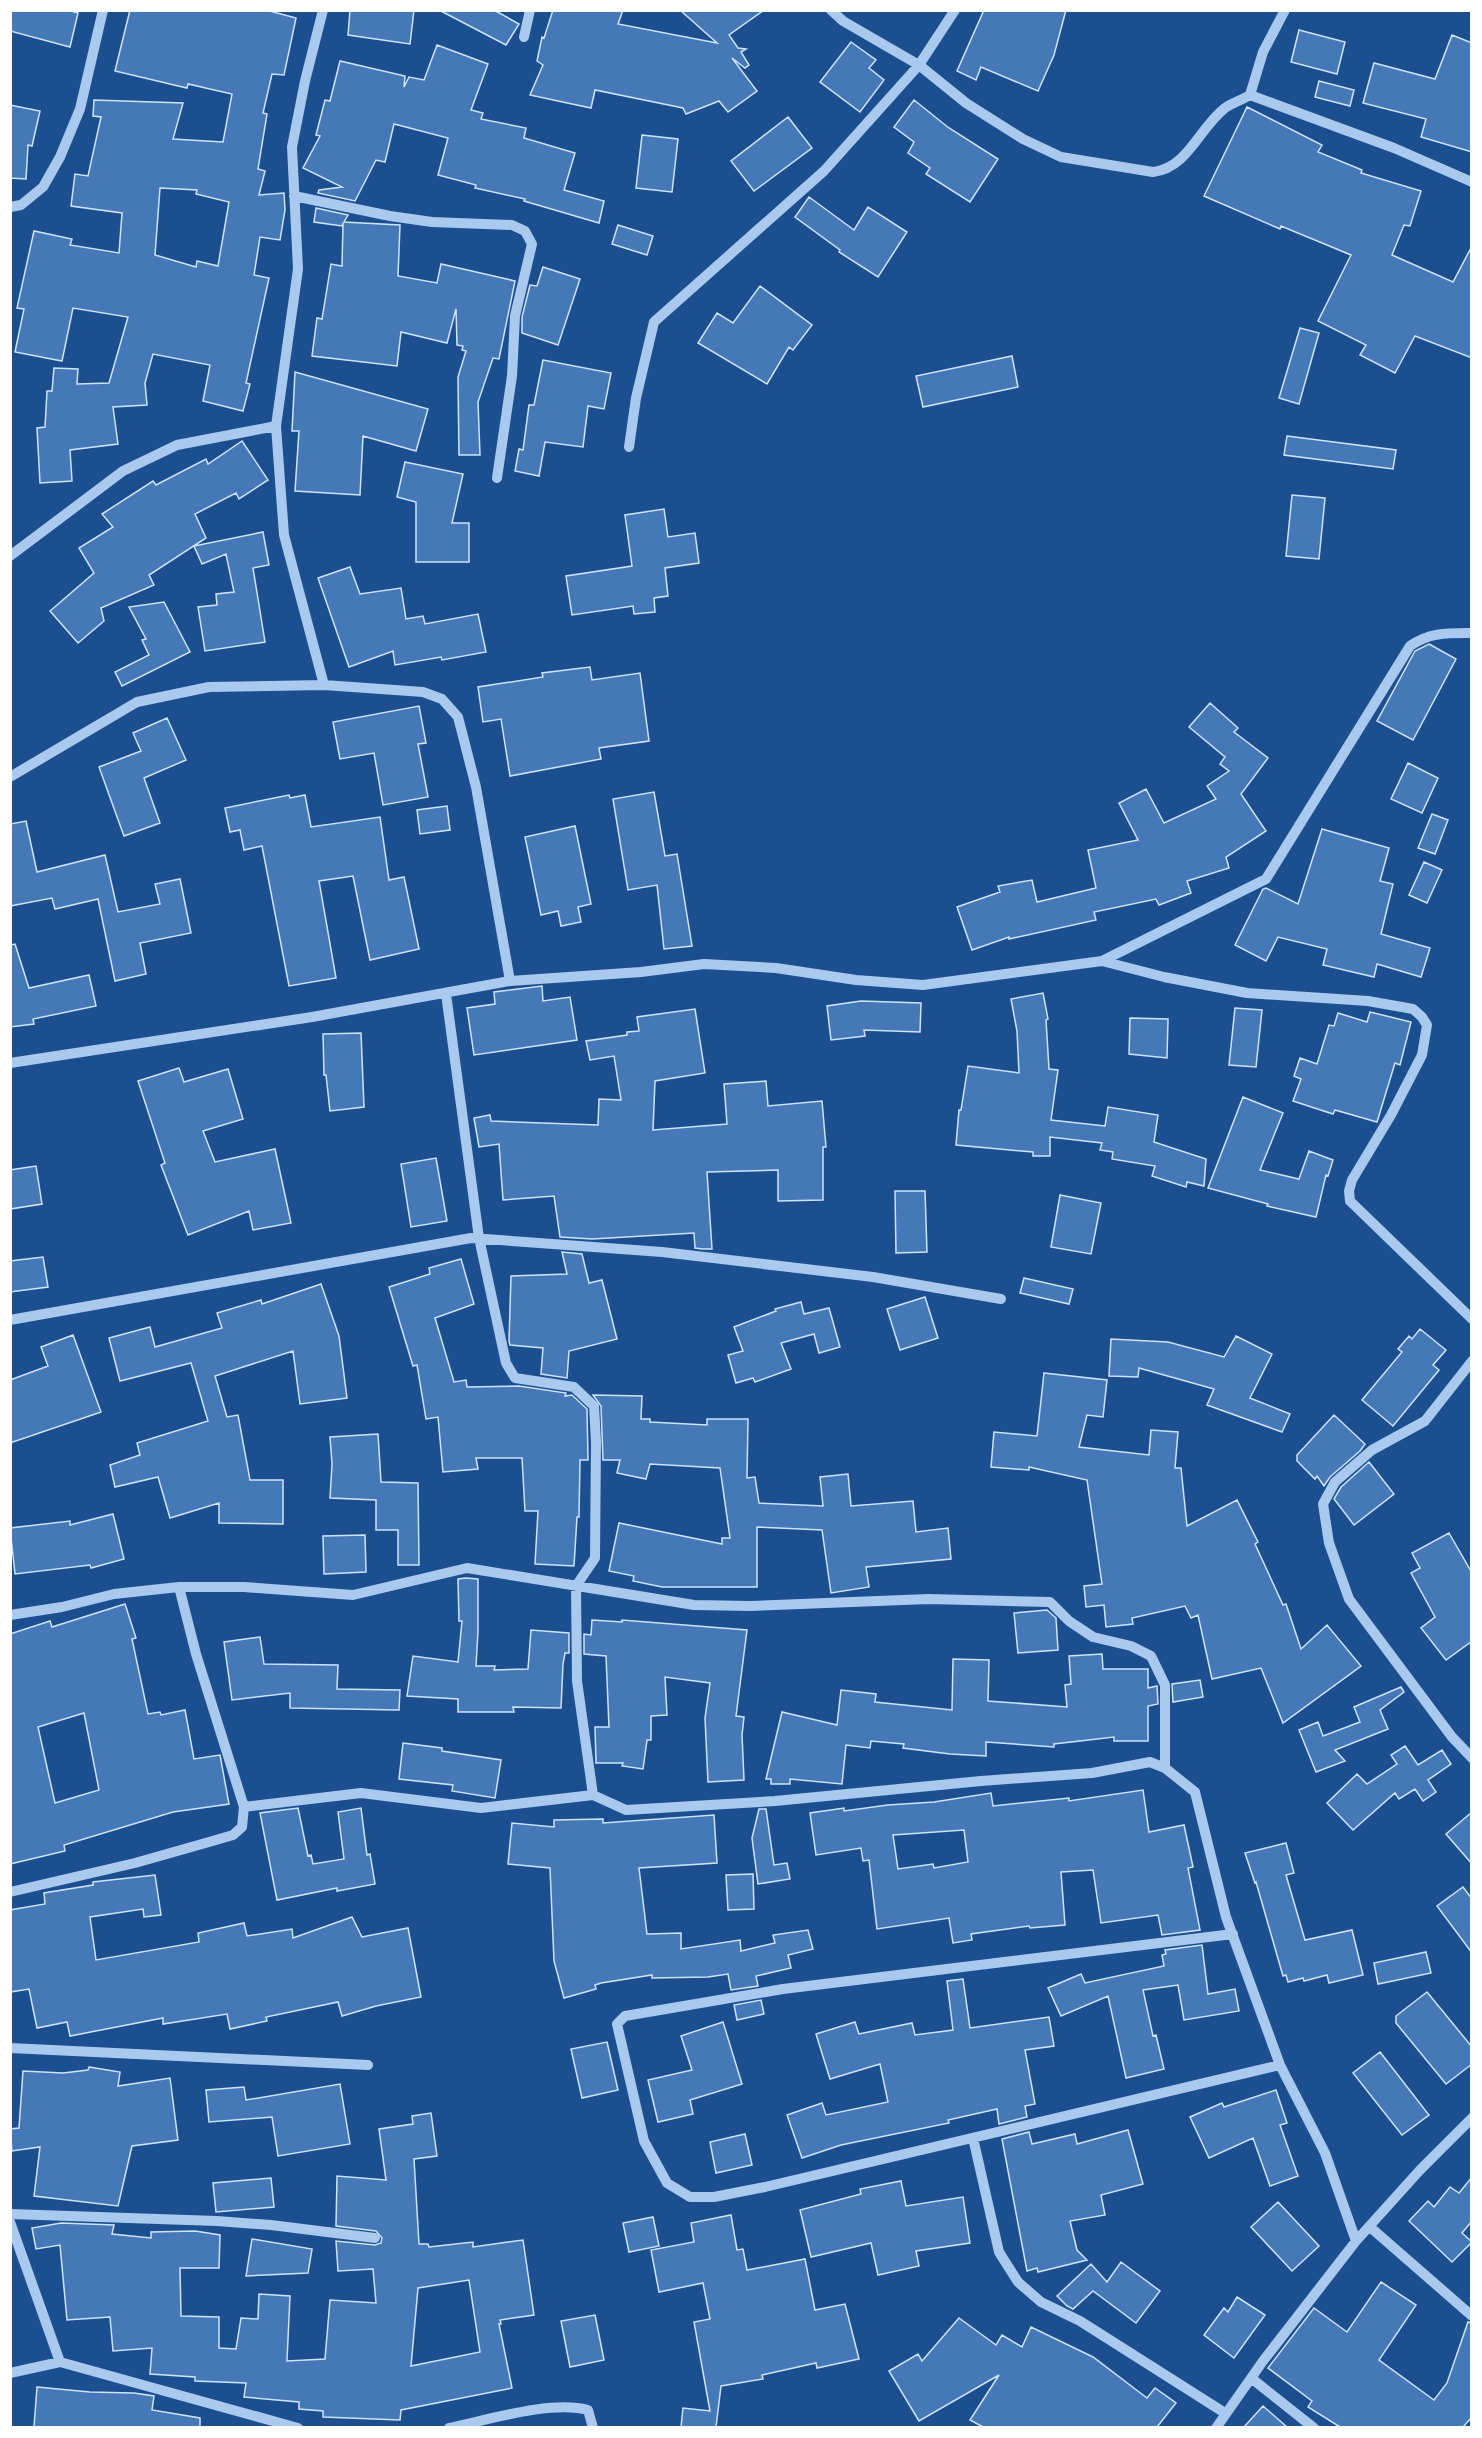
<svg xmlns="http://www.w3.org/2000/svg" width="1482" height="2438" font-family="'PT Sans Narrow',sans-serif">
  <style>
    .building { fill: #4478b7; stroke: #cfe3fa; stroke-width: 1.5; fill-rule: evenodd }
    .lines { fill: none; stroke-linecap: round; stroke-linejoin: round }
    .minor { stroke: #a9c9ee; stroke-width: 10 }
  </style>
  <rect width="100%" height="100%" fill="#1b4f8f"/>
  <!-- building -->
  <path class="building" d="M10,10H67L78,13L70,47L10,31Z
    M130,10H266L296,18L284,75L272,74L263,113L267,114L258,169L265,171L259,195L284,193L285,210L280,240L260,237L254,275L269,278L246,383L250,384L243,411L203,401L210,365L153,354L145,383L147,405L113,407L118,444L70,450L72,481L40,483L37,428L45,427L47,391H52L54,368L78,369L77,384L109,383L128,317L73,308L62,361L15,352L24,309L17,308L34,231L72,239L70,245L119,253L122,213L71,206L75,174L88,176L101,117L93,116L94,100L183,103L173,139L223,142L232,94L188,84L187,88L115,71ZM160,188L197,190L196,194L229,202L218,266L197,261L196,267L155,255Z
    M350,10H414L410,44L348,35Z
    M439,10H494L519,24L506,45Z
    M553,10H623L618,24L717,43L680,10H764L729,35L738,48L746,49L741,52L749,65L745,68L732,58L757,91L728,112L719,101L686,114L683,108L595,90L591,108L530,95L543,65L537,61L542,37L544,38Z
    M984,10H1066L1054,55L1038,91L981,67L976,80L957,71Z
    M1299,30L1345,42L1337,74L1291,62Z
    M1452,35L1472,43V152L1421,137L1426,119L1363,103L1374,63L1435,79Z
    M851,42L876,60L869,68L884,80L860,112L820,82Z
    M437,45L488,64L471,110L483,113L481,119L526,128L524,138L575,153L564,190L604,201L599,223L524,201L525,199L475,188L476,185L438,175L448,138L394,124L385,162L376,160L355,201L318,193L319,190L342,187L303,168L320,136L316,135L325,100L330,101L340,61L405,76L404,87L409,77L424,80Z
    M1319,81L1354,90L1350,106L1315,97Z
    M914,100L949,128L998,159L970,202L926,174L930,168L908,153L914,142L894,127Z
    M10,105L40,111L32,146L28,145L26,179L10,178Z
    M1247,107L1322,145L1318,152L1362,170L1361,173L1421,191L1410,226L1404,225L1392,255L1453,282L1472,246V358L1415,336L1395,373L1360,355L1366,345L1318,321L1351,255L1281,226L1280,229L1204,196Z
    M788,117L812,148L754,191L731,161Z
    M642,135L678,139L672,192L636,188Z
    M809,197L854,230L868,207L907,232L878,277L839,252L840,250L795,217Z
    M316,208L348,215L344,222L400,225L398,276L437,283L441,264L515,281L499,359L493,358L478,402L480,455H459L458,377L466,351L462,350L463,346L457,345L456,309L447,343L401,332L397,366L312,356L317,318L322,319L331,264L342,266L343,223L342,226L314,222Z
    M618,225L653,236L647,255L612,244Z
    M543,267L580,279L558,345L522,333V317L530,285L537,286Z
    M760,286L812,325L793,350L789,347L767,384L698,343L717,313L733,323Z
    M1300,328L1319,333L1299,404L1279,398Z
    M1012,356L1018,387L923,407L916,376Z
    M543,360L611,373L604,409L588,406L583,447L545,442L539,476L515,471L519,449L523,450L529,405H534Z
    M295,372L428,409L416,451L363,436L360,495L295,491L299,431H292Z
    M1287,436L1396,450L1393,469L1284,455Z
    M242,441L268,480L239,499L236,493L195,514L206,538L149,575L154,585L101,608L104,621L78,643L50,611L94,573L79,548L113,527L102,514L153,481L156,485L206,459L208,464Z
    M405,462L463,474L452,523H469V562H416V502L397,497Z
    M1292,495L1325,498L1319,559L1286,556Z
    M664,509L668,537L695,533L699,563L665,568L668,596L654,598L655,612L634,614L633,606L572,615L566,576L632,566L625,515Z
    M263,532L269,565L253,568L265,642L205,651L198,607L217,605L216,594L234,592L226,554L202,564L194,546Z
    M350,567L360,594L401,588L406,619L423,616L425,624L478,614L486,652L442,660L441,657L395,665L393,651L349,667L318,578Z
    M164,602L190,652L122,686L115,672L149,655L142,640L146,639L129,607Z
    M1429,644L1456,659L1413,740L1377,721L1415,651Z
    M590,667L592,680L640,673L649,741L599,748L601,759L510,776L501,719L483,722L478,687L543,677L542,673Z
    M1210,703L1238,728L1234,732L1268,758L1241,794L1266,831L1226,857L1229,868L1187,881L1191,893L1159,905L1156,899L1094,912L1096,920L1009,939V937L972,950L957,907L1000,892L998,886L1032,880L1037,902L1096,888L1088,850L1138,840L1119,803L1146,789L1164,823L1216,799L1207,786L1229,771L1220,764L1225,757L1189,727Z
    M419,706L426,743L418,744L428,797L383,805L374,753L340,759L333,722Z
    M167,718L186,760L144,778L160,823L124,836L99,767L141,751L133,733Z
    M1408,763L1438,778L1422,813L1391,799Z
    M654,792L665,856L677,854L692,946L664,949L657,885L628,890L613,799Z
    M289,795L290,798L305,795L311,827L380,817L389,880L404,877L419,949L370,960L353,876L319,881L336,978L289,986L262,846L244,850L240,830L230,832L225,808Z
    M447,806L450,830L420,834L417,810Z
    M1432,814L1448,820L1435,854L1418,848Z
    M26,821L37,872L105,855L118,912L160,904L155,884L180,879L191,933L140,943L146,974L115,981L98,899L55,909L52,898L10,906V824Z
    M575,826L591,904L578,907L581,922L561,926L558,911L541,915L525,837Z
    M1322,829L1389,848L1380,881L1393,884L1381,934L1430,948L1421,977L1377,964L1374,977L1323,965L1327,949L1278,937L1266,961L1235,945L1263,889L1266,888L1298,904Z
    M1424,862L1442,870L1427,903L1409,895Z
    M15,944L29,988L89,975L96,1006L33,1019L34,1024L10,1027V945Z
    M542,986L543,1001L570,997L577,1040L474,1055L467,1008L495,1004L494,992Z
    M1043,993L1048,1019L1046,1020L1049,1069L1058,1070L1051,1120L1105,1126L1108,1107L1158,1115L1154,1142L1206,1159L1204,1186L1187,1182L1186,1187L1152,1176L1155,1166L1112,1159L1113,1152L1100,1150L1102,1143L1050,1137V1156H1033V1152L956,1145L959,1110H961L968,1066L1019,1073L1017,1031L1011,999Z
    M861,1001L921,1003L920,1032L864,1030L865,1036L831,1040L827,1006Z
    M1235,1008L1262,1010L1256,1067L1229,1065Z
    M695,1009L705,1073L655,1081L653,1130L727,1124L724,1084L766,1081L768,1106L822,1101L826,1147H823V1200L778,1201V1170L707,1172L712,1249H703L695,1248L694,1233L592,1239L560,1237L554,1196L503,1200L499,1144L479,1147L474,1118L490,1115L491,1121L598,1125L599,1099L621,1100L614,1056L590,1060L586,1041L627,1035V1032L639,1031L637,1017Z
    M1370,1012L1411,1022L1400,1065L1395,1063L1377,1122L1335,1110L1333,1114L1293,1101L1301,1079L1294,1076L1300,1058L1317,1064L1329,1025L1334,1026L1338,1013L1367,1022Z
    M1130,1018L1168,1019L1167,1058L1129,1054Z
    M361,1033L364,1107L330,1111L326,1075H324L323,1034Z
    M179,1068L184,1082L228,1069L243,1119L203,1131L215,1162L275,1149L291,1223L253,1230L249,1211L188,1235L161,1165L165,1163L138,1081Z
    M1243,1097L1283,1113L1260,1170L1299,1179L1309,1151L1333,1160L1328,1176L1326,1175L1316,1217L1267,1206L1268,1204L1208,1188Z
    M436,1158L447,1221L411,1227L401,1164Z
    M36,1166L42,1204L10,1209V1170Z
    M895,1191H925L927,1252L896,1253Z
    M1060,1195L1101,1203L1091,1254L1051,1247Z
    M562,1252L582,1254L589,1283L602,1280L617,1339L569,1351L567,1378L541,1374L543,1348L510,1345L509,1341L511,1276L567,1274Z
    M43,1257L48,1287L10,1292V1261Z
    M461,1259L474,1304L435,1318L454,1382L466,1380L467,1387L519,1386L566,1393L565,1396L572,1395L587,1409L588,1460H580L579,1517H577L574,1566L535,1564L538,1511H525L522,1458H476L478,1469L443,1472L438,1417L426,1419L417,1365L413,1366L389,1287L430,1274L429,1268Z
    M1024,1278L1073,1289L1069,1304L1020,1293Z
    M321,1284L339,1336L347,1398L300,1404L293,1351L215,1376L227,1417L238,1415L250,1480H283V1524L219,1523V1503L170,1518L158,1477L115,1487L110,1465L140,1455L137,1443L208,1421L191,1363L120,1381L109,1338L150,1327L155,1347L222,1328L217,1313L261,1300L262,1304Z
    M925,1297L938,1338L900,1350L887,1309Z
    M801,1302L804,1314L829,1308L840,1347L819,1353L814,1334L781,1343L791,1369L755,1382L753,1378L736,1383L728,1355L743,1351L734,1327L776,1311L775,1309Z
    M1420,1329L1446,1350L1433,1365L1439,1370L1393,1426L1362,1400L1402,1352L1398,1349L1409,1336L1412,1339Z
    M73,1335L101,1412L10,1443V1380L48,1366L41,1347Z
    M1236,1336L1272,1354L1250,1398L1290,1414L1282,1432L1207,1405L1214,1389L1139,1368L1138,1377L1109,1376L1111,1339L1168,1342L1224,1357Z
    M1044,1373L1107,1380L1103,1417L1087,1415L1079,1447L1149,1455L1151,1430L1178,1432L1175,1468H1181L1187,1526L1237,1500L1258,1542L1255,1544L1283,1605L1286,1604L1301,1649L1327,1625L1361,1666L1283,1723L1261,1668L1212,1679L1198,1615L1191,1618L1185,1606L1132,1618L1133,1624L1106,1627L1104,1605L1086,1607L1084,1586L1102,1584L1087,1480L1029,1467V1470L991,1467L994,1432L1037,1436Z
    M593,1395L642,1396L641,1419H650V1422L707,1425V1419H748L747,1478L755,1477L759,1503L823,1506L820,1477L848,1474L851,1506L913,1501L916,1532L948,1528L951,1559L866,1567L869,1587L831,1593L822,1530L757,1527V1587H662L633,1581L634,1576L609,1571L619,1523L722,1544V1538H730L720,1468L650,1464L646,1479L617,1473L620,1460H603L601,1406Z
    M1334,1415L1365,1444L1360,1451L1330,1477L1324,1486L1317,1476L1315,1479L1297,1461V1455Z
    M378,1434L381,1482L418,1483L419,1565H398V1530H376V1500L330,1498L332,1464L330,1437Z
    M1369,1462L1394,1494L1354,1525L1334,1499L1341,1487Z
    M113,1514L124,1559L91,1568L90,1565L15,1574L10,1528L70,1521V1525Z
    M1449,1533L1472,1573V1641L1446,1660L1421,1628L1435,1617L1411,1573L1420,1568L1412,1553Z
    M365,1535L366,1572L324,1574L323,1536Z
    M466,1578L478,1579V1631L476,1666H495L494,1670L528,1669L531,1630L569,1633V1653H565L563,1664L561,1708L513,1707L514,1712H458V1699L407,1696L413,1656L458,1662L462,1621H459L458,1579Z
    M125,1604L136,1638L132,1639L148,1714L160,1712L161,1715L185,1710L194,1759L220,1755L229,1804L173,1812L64,1845L65,1851L10,1864V1634L50,1621L52,1627ZM84,1713L99,1790L55,1803L38,1727Z
    M1047,1610L1056,1618L1058,1650L1018,1653L1014,1613Z
    M592,1620L622,1622V1620L747,1630L736,1716L744,1717L742,1735L744,1780L708,1782L705,1718L710,1683L665,1677L667,1715L651,1716V1740H647L643,1769L622,1766L623,1763H596L595,1727H609L606,1656L584,1654V1634L591,1635Z
    M260,1637L264,1664L338,1665L337,1689L400,1690L399,1710L290,1708V1693L232,1700L224,1642Z
    M1102,1654L1103,1669H1148V1688L1157,1686L1158,1704L1148,1706V1741H1114V1737L1054,1744V1747L986,1742V1756L950,1754L903,1748L904,1744L871,1741L870,1748L846,1745L842,1784L790,1779V1784H771V1779H766L782,1712L837,1725L841,1690L876,1694L875,1702L952,1710L953,1659L989,1660L988,1701L1067,1707L1065,1685L1071,1684L1069,1656Z
    M1200,1680L1203,1697L1173,1702L1172,1684Z
    M1401,1687L1404,1692L1380,1710L1388,1729L1335,1750L1345,1761L1316,1772L1299,1730L1318,1722L1323,1736L1360,1722L1354,1707Z
    M403,1743L442,1748V1751L501,1760L495,1798L452,1791L453,1785L399,1779Z
    M1405,1746L1418,1765L1442,1750L1451,1764L1428,1780L1436,1792L1423,1801L1415,1789L1399,1799L1395,1793L1353,1830L1327,1803L1357,1774L1367,1784L1397,1764L1391,1755Z
    M1143,1790L1149,1832L1184,1825L1193,1867L1188,1868L1200,1930L1162,1935L1158,1915L1101,1923L1093,1870L1061,1872L1065,1925L1030,1928L1029,1926L971,1934L972,1940L953,1943L949,1918L877,1929L869,1860L863,1861L861,1848L816,1855L810,1813L844,1808V1811L888,1805L934,1802L991,1793L993,1806L1069,1798V1801ZM964,1830L968,1862L934,1868L933,1864L898,1869L893,1835Z
    M298,1808L308,1856L311,1855L313,1864L344,1859L338,1812L361,1808L367,1855L370,1854L375,1884L337,1891V1888L277,1900L260,1813Z
    M759,1809H766L774,1865L787,1863L790,1879L758,1884L752,1838Z
    M1472,1812V1864L1446,1834Z
    M714,1815L717,1863L639,1868L647,1934L681,1933V1949L740,1940L741,1951L775,1943L773,1935L808,1930L813,1949L788,1955L791,1968L756,1976L758,1986L731,1990L728,1974L708,1977L652,1978V1975L601,1983L595,1985L596,1989L564,1998L554,1961L550,1868L508,1864L512,1823L554,1827V1820L603,1819V1823Z
    M1286,1843L1294,1873L1286,1875L1305,1940L1352,1930L1363,1975L1329,1983L1327,1975L1304,1981L1303,1978L1288,1982L1286,1975L1283,1976L1256,1882L1255,1883L1245,1853Z
    M753,1874L754,1909L728,1910L726,1875Z
    M155,1875L161,1915L144,1917L143,1909L90,1917L96,1960L199,1942L198,1933L244,1923L247,1936L292,1929L293,1938L352,1917L362,1937L408,1928L421,1997L376,2006L342,2016L338,2002L266,2017L267,2021L230,2029L227,2014L163,2024V2018L70,2036L67,2022L37,2028L29,1989L10,1992V1910L45,1904L44,1893L93,1885V1882Z
    M1463,1887L1472,1899V1953L1437,1906Z
    M1202,1945L1208,1994L1235,1989L1239,2011L1184,2020L1178,1985L1143,1990L1153,2036L1156,2035L1164,2069L1126,2078L1108,1996L1061,2016L1048,1988L1081,1974L1085,1983L1164,1966L1162,1955L1166,1954L1165,1950Z
    M1426,1952L1431,1973L1378,1984L1374,1963Z
    M963,1979L970,2028L1049,2017L1054,2046L1025,2050L1035,2104L1025,2106L1027,2117L999,2124L997,2109L948,2120L949,2123L841,2145L802,2158L787,2115L822,2103L826,2115L888,2102L880,2064L830,2079L816,2034L855,2022L859,2034L912,2023L915,2035L953,2030L947,1981Z
    M1427,1992L1472,2047V2064L1446,2084L1396,2023V2016Z
    M761,2000L764,2014L737,2020L734,2005Z
    M723,2022L742,2084L690,2100L693,2114L658,2122L648,2080L692,2070L681,2036Z
    M607,2042L618,2090L582,2098L571,2049Z
    M1380,2052L1429,2115L1402,2135L1353,2073Z
    M89,2067L120,2072L118,2086L170,2078L178,2140L132,2146L118,2206L34,2196L40,2147L12,2151L10,2129L19,2128L23,2071L63,2073L88,2070Z
    M340,2084L350,2144L278,2156L272,2117L209,2122L206,2090L244,2087L246,2100Z
    M1276,2090L1287,2123L1280,2125L1298,2176L1270,2186L1253,2138L1209,2158L1190,2117L1222,2103L1224,2107Z
    M431,2113L437,2156L414,2159L419,2244H428L429,2247L473,2242V2247L523,2240L534,2315L500,2320L501,2324H499L512,2388L401,2410L400,2420L323,2417V2411L299,2409V2402L244,2397L246,2383L195,2381V2377L150,2374L152,2348L113,2351L110,2317L67,2320L60,2245L36,2249L32,2228L61,2223L114,2225L112,2234L151,2238V2232L195,2231L220,2235L219,2268H180L181,2316L219,2317V2348L236,2349L241,2318L258,2319L259,2294L290,2296L287,2361L325,2359L330,2300L376,2303L373,2269L338,2271L336,2241L375,2245L381,2243L382,2238L376,2231L336,2226L337,2176L386,2180L379,2129L413,2124L412,2116ZM469,2280L480,2352L411,2366L418,2288Z
    M1128,2130L1143,2184L1101,2195L1105,2215L1070,2221L1077,2250L1087,2260L1038,2272L1037,2268L1027,2271L1002,2139L1029,2132L1032,2144L1075,2134L1077,2144Z
    M745,2134L752,2165L716,2173L710,2142Z
    M1472,2177V2221L1462,2233L1472,2242L1452,2262L1409,2221L1428,2201L1434,2207L1450,2187L1459,2193Z
    M271,2178L274,2207L216,2212L213,2183Z
    M901,2181L906,2206L963,2197L970,2243L916,2251L919,2266L878,2275L871,2243L811,2257L800,2210L861,2194L860,2189Z
    M1278,2202L1319,2246L1292,2271L1251,2227Z
    M731,2215L737,2250L743,2249L747,2270L805,2259L815,2310L845,2304L859,2359L817,2368L816,2363L762,2375L763,2379L721,2386L716,2427H681L683,2408L710,2411L694,2322L710,2319L703,2283L659,2292L651,2250L694,2242L691,2223Z
    M653,2217L659,2246L629,2252L623,2223Z
    M252,2239L312,2249L308,2273L246,2276Z
    M1121,2262L1160,2291L1136,2323L1093,2291L1073,2309L1067,2306L1057,2296L1091,2264L1107,2282Z
    M1381,2282L1416,2305L1379,2360L1434,2400L1447,2383L1468,2322L1472,2323V2417L1463,2427H1340L1308,2407L1312,2401L1268,2368L1314,2308L1347,2332Z
    M1237,2297L1265,2315L1234,2358L1204,2335L1224,2308L1228,2312Z
    M595,2315L604,2360L570,2367L561,2321Z
    M959,2318L996,2345L1002,2335L1022,2347L1031,2327L1093,2357L1147,2398L1155,2388L1176,2403L1157,2427H983L970,2420L999,2375L919,2421L889,2371L918,2354L922,2361Z
    M37,2387L90,2392L134,2393L154,2396L152,2410L200,2418V2427H34Z
    M1263,2406L1287,2427H1244Z"/>
  <g class="lines">
    <!-- minor -->
    <path class="minor" d="M323,10L305,81L292,147L298,269L276,426L284,535L324,685
      M831,10L843,21L919,65L966,103L1023,139L1061,157L1153,172C1188,168 1199,128 1225,108C1232,103 1242,100 1250,95L1263,52L1285,10
      M524,37L530,10
      M1250,95L1394,148L1472,182
      M294,196L390,216L432,222L512,225L525,231L532,244L515,316L512,376L497,478
      M10,207L21,205L43,187L60,157L80,109L103,10
      M629,447L636,398L654,322L824,171L919,65L955,10
      M10,556L123,471L177,445L276,426
      M10,777L137,702L209,687L324,685L423,692L442,699L458,717L476,787L510,981L312,1017L10,1063
      M1102,961L1266,879L1410,646C1429,632 1449,633 1472,633
      M510,981L641,972L704,964L776,968L856,980L923,985L1102,961L1164,977L1247,993L1368,1001L1413,1009L1422,1017L1427,1025L1422,1055L1391,1115L1352,1180L1349,1191L1350,1201L1472,1319
      M446,994L479,1238L506,1363L515,1378L574,1387L594,1406L596,1442L595,1558L576,1586L577,1681L593,1795L626,1810L775,1801L981,1781L1092,1773L1150,1762L1165,1768L1195,1792L1226,1917L1280,2065L1325,2153L1356,2241
      M10,1320L471,1238L662,1252L873,1277L1001,1299
      M1472,1361L1425,1421L1372,1450L1335,1482L1323,1504L1329,1543L1349,1599L1452,1737L1472,1758
      M10,1615L62,1607L114,1594L179,1587H244L353,1595L467,1568L694,1605L750,1606L929,1599L1050,1602L1069,1621L1093,1637L1131,1646L1151,1656L1165,1685V1768
      M244,1807L361,1793L481,1808L593,1795
      M10,1892L135,1863L209,1842L233,1835L242,1827L244,1807L196,1654L179,1587
      M1233,1934L783,1989L625,2016L617,2024L644,2141L667,2183L690,2197H714L765,2187L1280,2065
      M10,2048L368,2065
      M973,2138L999,2252L1018,2282L1041,2302L1080,2321L1225,2413
      M10,2214L217,2221L271,2225L375,2238
      M10,2222L60,2362
      M1370,2227L1472,2316
      M10,2373L60,2362L298,2428
      M1251,2378L1314,2428
      M449,2428C488,2420 551,2400 588,2410L593,2428
      M1216,2428L1263,2361L1356,2241L1420,2170L1472,2118"/>
  </g>
  <!-- border -->
  <rect width="1482" height="2438" fill="none" stroke="#ffffff" stroke-width="24"/>
</svg>
